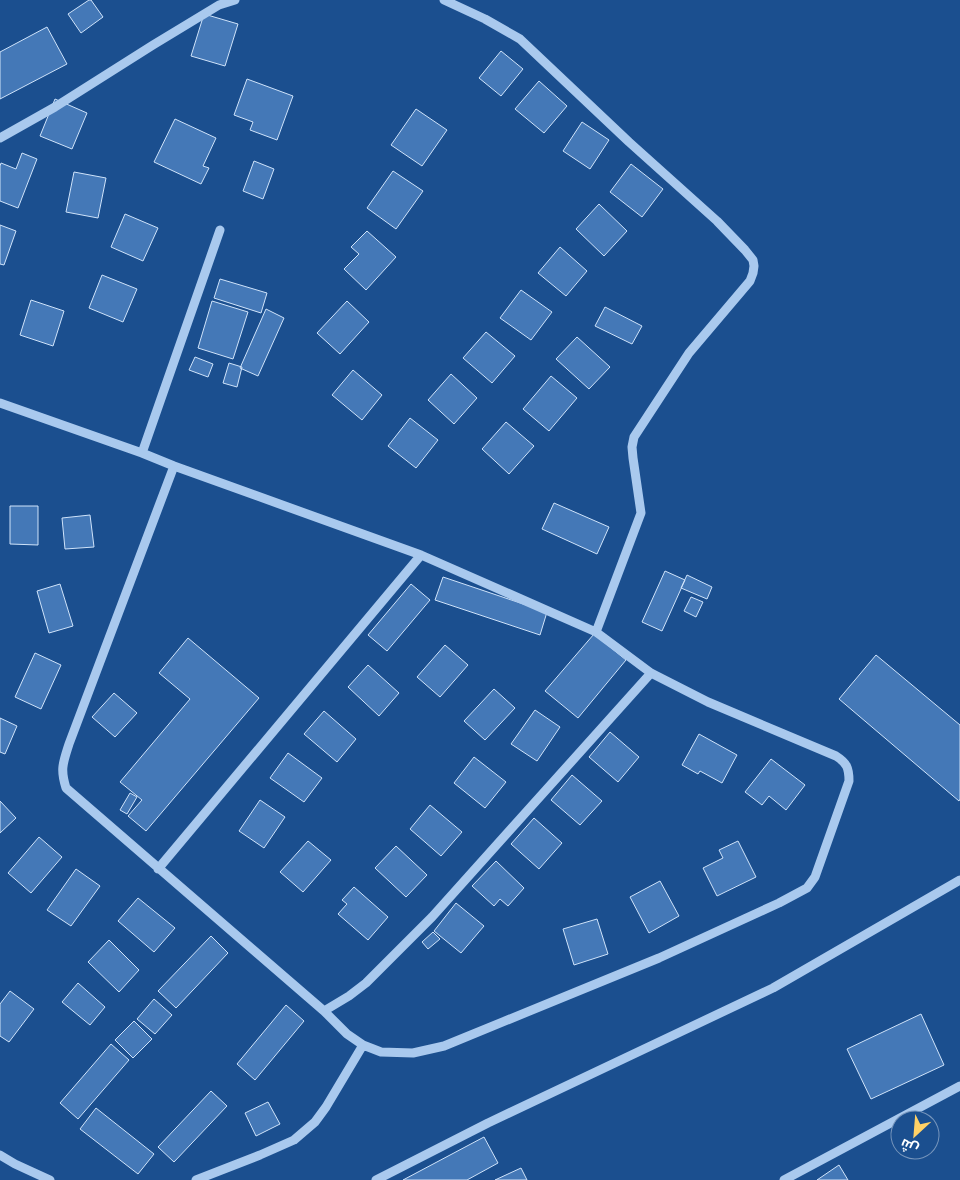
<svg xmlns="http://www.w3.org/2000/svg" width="960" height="1180" font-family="'Work Sans',Cairo,sans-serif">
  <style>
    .building { fill: #4478b7; stroke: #cfe3fa }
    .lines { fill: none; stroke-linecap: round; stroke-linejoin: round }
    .minor { stroke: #a9c9ee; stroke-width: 9 }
  </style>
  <rect width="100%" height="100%" fill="#1b4f8f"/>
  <!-- building -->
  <path class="building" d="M89,0H91L103,17L81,33L68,14Z
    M204,14L238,24L225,66L191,56Z
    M47,27L67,64L0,99V52Z
    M501,51L523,69L501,96L479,78Z
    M247,79L293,96L277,140L250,130L253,122L234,115Z
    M539,81L567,106L544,133L515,109Z
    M55,99L87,113L72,149L40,136Z
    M416,109L447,130L422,166L391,145Z
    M175,119L216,138L203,166L209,168L201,184L154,162Z
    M582,122L609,140L590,169L563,151Z
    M22,153L37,159L18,208L0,201V166L1,163L16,169Z
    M254,161L274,169L263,199L243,191Z
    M631,164L663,189L642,217L610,192Z
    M393,171L423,191L396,229L367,208Z
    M74,172L106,178L98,218L66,212Z
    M599,204L627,231L604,256L576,229Z
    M125,214L158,228L143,261L111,247Z
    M0,225L16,231L4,265L0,264Z
    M367,231L396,257L366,290L344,269L359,254L351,247Z
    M560,247L587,271L566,296L538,273Z
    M102,275L137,289L123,322L89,308Z
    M220,279L267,293L261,313L214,298Z
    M521,290L552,312L531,340L500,318Z
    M31,300L64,311L53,346L20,335Z
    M212,301L248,312L233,359L198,348Z
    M347,301L369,322L340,354L317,333Z
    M605,307L642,326L632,344L595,326Z
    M266,309L284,318L258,376L240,368Z
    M486,332L515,356L492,383L463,358Z
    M577,337L610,367L589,389L556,359Z
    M195,357L213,364L208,377L189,370Z
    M229,363L242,367L237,387L223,383Z
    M353,370L382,395L362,420L332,395Z
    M451,374L477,398L454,424L428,400Z
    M551,376L577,398L549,431L523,409Z
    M410,418L438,440L416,468L388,446Z
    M506,422L534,446L509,474L482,449Z
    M554,503L609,527L597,554L542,529Z
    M10,506H38V545L10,544Z
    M90,515L94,547L65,549L62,518Z
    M665,571L685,580L662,631L642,622Z
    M687,575L712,587L707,599L681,588Z
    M443,577L547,612L540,635L435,600Z
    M60,584L73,626L49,633L37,591Z
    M411,584L430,600L387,651L368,635Z
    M691,597L703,602L696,617L684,611Z
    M594,634L626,660L578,718L545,691Z
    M188,638L259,698L146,831L128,816L142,800L120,782L190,699L159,673Z
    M445,645L468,665L440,697L417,677Z
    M35,653L61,665L41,709L15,697Z
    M876,655L960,725V799L959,801L839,699Z
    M368,665L399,693L379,716L348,687Z
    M494,689L515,708L485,740L464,721Z
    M114,693L137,713L115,737L92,717Z
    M535,710L560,727L537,761L511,744Z
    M324,711L356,739L337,762L304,734Z
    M0,718L17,726L5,754L0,752Z
    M610,732L639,757L618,782L589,757Z
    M699,734L737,755L722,783L700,771L698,774L682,765Z
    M288,753L322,778L304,802L270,778Z
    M474,757L506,782L485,808L454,783Z
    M771,759L805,785L786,810L769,796L762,805L745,792Z
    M572,775L602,801L580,825L551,800Z
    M130,793L137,797L127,814L120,810Z
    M260,800L285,817L264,848L239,831Z
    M0,801L16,818L0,833Z
    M430,805L462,832L441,856L410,829Z
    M534,818L562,843L539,869L511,844Z
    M39,837L62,857L31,893L8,873Z
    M308,841L331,860L303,892L280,872Z
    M738,841L756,877L717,896L703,868L723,858L719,850Z
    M396,846L427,875L406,897L375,868Z
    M496,861L524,888L508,906L500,899L494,906L472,886Z
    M76,869L100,886L71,926L47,910Z
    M660,881L679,916L649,933L630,897Z
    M354,887L388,917L368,940L338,914L347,904L342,900Z
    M138,898L175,928L154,952L118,921Z
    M456,903L484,926L461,953L434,931Z
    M597,919L608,954L574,965L563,929Z
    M433,932L440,939L428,949L422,942Z
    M211,936L228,953L176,1008L158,991Z
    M109,940L139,970L119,992L88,962Z
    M78,983L105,1007L90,1025L62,1002Z
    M10,991L34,1009L9,1042L0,1036V1004Z
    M154,999L172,1015L155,1034L137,1019Z
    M286,1005L304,1021L255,1080L237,1064Z
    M921,1014L944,1065L871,1099L847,1049Z
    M134,1021L152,1039L133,1058L115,1040Z
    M111,1044L129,1060L78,1119L60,1103Z
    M211,1091L227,1106L174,1162L158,1147Z
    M268,1102L280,1124L256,1136L245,1113Z
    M96,1108L154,1154L138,1174L80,1129Z
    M484,1137L498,1163L467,1180H403Z
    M839,1165L848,1180H817Z
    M521,1168L527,1180H495Z"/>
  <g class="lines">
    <!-- minor -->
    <path class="minor" d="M444,0L485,19L520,39L629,142L717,221L745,250L753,260L754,266L753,273L750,281L689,353L634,437L632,447L633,458L641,513L596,632
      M0,138L55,107L153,45L219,5L235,0
      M0,403L142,453L174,466L421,555L596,632L651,673L708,702L836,756C847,763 849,768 849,781L815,877L807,888L779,903L659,958L444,1046L413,1053L381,1052L363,1045L347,1034L324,1011L66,788C60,769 63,763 69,744L174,466
      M142,453L220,230
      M158,869L421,555
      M324,1011L349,996L366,983L432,917L651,673
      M0,1155L15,1164L50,1180
      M196,1180L260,1155L294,1140L315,1122L326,1107L363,1045
      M376,1180L488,1123L773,988L960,880
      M784,1180L960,1086"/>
  </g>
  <!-- north arrow -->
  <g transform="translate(915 1135) rotate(206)"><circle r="24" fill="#1b4f8f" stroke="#7695bc"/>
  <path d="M0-4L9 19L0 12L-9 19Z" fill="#ffd166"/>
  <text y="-8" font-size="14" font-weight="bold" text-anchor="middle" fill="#ffffff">ش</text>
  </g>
</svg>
